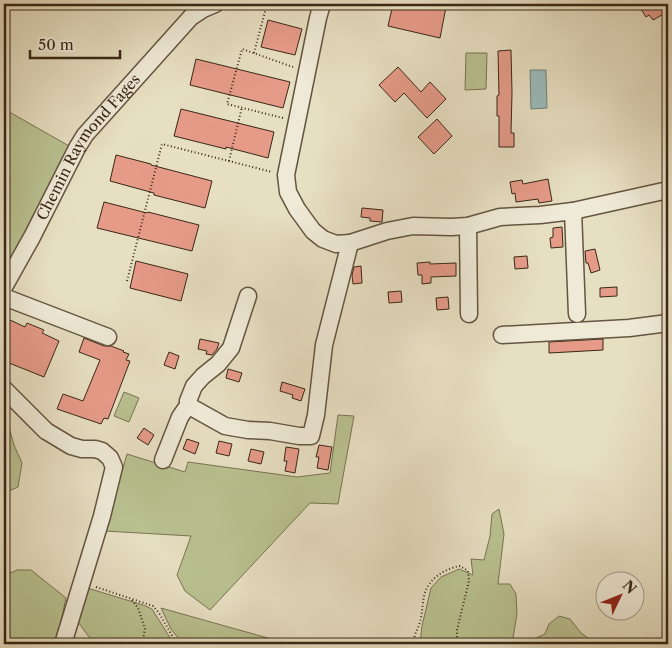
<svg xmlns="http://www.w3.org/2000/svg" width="672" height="648" font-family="'Libre Caslon Text',serif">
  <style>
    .green { fill: #b9c190; stroke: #797453 }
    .water { fill: #9bb; stroke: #738079 }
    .building { fill: #e69b89; stroke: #392716 }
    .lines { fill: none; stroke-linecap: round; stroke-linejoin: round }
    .minor-casing { stroke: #645541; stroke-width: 19 }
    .path { stroke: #392716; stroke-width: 2; stroke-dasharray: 1 2.5; stroke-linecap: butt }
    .minor { stroke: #efead7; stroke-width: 16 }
    .labels { text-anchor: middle; stroke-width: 4.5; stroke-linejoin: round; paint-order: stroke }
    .street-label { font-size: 15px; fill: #392716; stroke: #efead7 }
  </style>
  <rect width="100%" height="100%" fill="#e7dfc2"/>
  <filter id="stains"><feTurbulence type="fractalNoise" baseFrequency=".004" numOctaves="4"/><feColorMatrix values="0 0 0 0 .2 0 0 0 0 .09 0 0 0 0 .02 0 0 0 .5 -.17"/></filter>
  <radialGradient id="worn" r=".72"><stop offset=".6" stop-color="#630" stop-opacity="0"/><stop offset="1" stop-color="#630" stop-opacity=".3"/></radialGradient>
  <!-- green -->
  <path class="green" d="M466,53H487L486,89L465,90Z
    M4,109L71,147L4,274Z
    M124,392L139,398L129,422L114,416Z
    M338,415L354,416L338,504L310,503L210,610L185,591L177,575L191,536L105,531L127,454L185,472L188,462L297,477L330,473Z
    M4,417L8,424L14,445L22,463L18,487L4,493Z
    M499,509L504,534L498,584H510L516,594L517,614L512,644H420L422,626L431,588L441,577L459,569L473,575L471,559L484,560L490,536L492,514Z
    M17,570H31L66,598L56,644H4V576Z
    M84,587L143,605L152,609L174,644H92V641L78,622Z
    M161,608L289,644H183L171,629Z
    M559,616L570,619L581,633L597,644H530L534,639L545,634L549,624Z"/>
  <!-- water -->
  <path class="water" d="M530,70H546L547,108L531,109Z"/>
  <!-- building -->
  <path class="building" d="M393,4H432L446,7L440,38L388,26Z
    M638,4H662L667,12L653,20L649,15L646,17Z
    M268,20L302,29L295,55L261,47Z
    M511,50L512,93L511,133H514V147H499V116H497V96L499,95L498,51Z
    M196,59L290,82L283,108L190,85Z
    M398,67L421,92L430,82L446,99L427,118L404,93L395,102L379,85Z
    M181,109L274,132L268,158L226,147V149L174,136Z
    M437,119L452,136L434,154L418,137Z
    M116,155L151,164V165L212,181L205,208L154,195V193L110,181Z
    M548,179L552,201L539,203L538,199L516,202L515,193L512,194L510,182L522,180L523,184Z
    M104,202L147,213L148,212L199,225L192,251L97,228Z
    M362,208L383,210L382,222L370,221V218L361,217Z
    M562,227L563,247L551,248L550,238L553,237V228Z
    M595,249L600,270L591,273L588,263H586L585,251Z
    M527,256L528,268L515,269L514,257Z
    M136,261L188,274L181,301L130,288Z
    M430,262V264L456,263V276L431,277V283L422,284V275H418L417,263Z
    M361,266L362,283L353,284L352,275L354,267Z
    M617,287V296L600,297V288Z
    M401,291L402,302L389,303L388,292Z
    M448,297L449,309L437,310L436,298Z
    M10,320L25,327L27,323L44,330L42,333L59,341L44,377L4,361V336Z
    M84,338L104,346H111L124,351L123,352L129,354L126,360L130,361L108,419L104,418L101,424L57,409L63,394L83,401L100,360L79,352Z
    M200,339L219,343L217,349L212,355L206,354L207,351L198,349Z
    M603,339V350L549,353V342Z
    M169,352L179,356L175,369L164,365Z
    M228,369L242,373L239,382L226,378Z
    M282,382L305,389L301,401L292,398L293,395L280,391Z
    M144,428L154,435L148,445L137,438Z
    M187,439L199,443L195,454L183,449Z
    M219,441L232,444L229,456L216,453Z
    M319,445L332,447L328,470L317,468L319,457H316Z
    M286,447L299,449L295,473L285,471L287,461H284Z
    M251,449L264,452L261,464L248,461Z"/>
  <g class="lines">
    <defs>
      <g id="minor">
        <path d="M322,4L318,18L286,175L288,192L297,209L313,231L323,239L336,244L350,243L387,231L413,226L451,227L468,226L500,217L540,215L573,211L668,190"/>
        <path d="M573,211L577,314"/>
        <path d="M468,226L469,314"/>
        <path id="s1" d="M4,287L32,237L77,148L85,135L191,17L203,9L215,4"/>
        <path d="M248,296L231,348L218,364L203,376L194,386L188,401L191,407L225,426L248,430L270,431L299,436H311L316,415L324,345L350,243"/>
        <path d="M4,297L108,337"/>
        <path d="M502,335L629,328L668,323"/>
        <path d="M4,389L46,431L71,446L82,449H95L102,451L110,458L114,467L102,516L63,644"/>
        <path d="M163,460L180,417L189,404"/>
      </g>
    </defs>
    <!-- minor casing -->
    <use href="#minor" class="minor-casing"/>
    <!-- path -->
    <path class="path" d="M254,53L267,4
      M283,118L227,104L242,49L293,67
      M229,161L242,107
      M127,281L162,144L272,172
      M96,587L153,606L159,613L177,644
      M132,600L138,608L145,629L142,644
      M414,644C414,632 417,632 420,622C423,612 422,599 426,590C431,577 447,568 460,566L468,571L469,581L457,630V644"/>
    <!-- minor -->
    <use href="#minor" class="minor"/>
  </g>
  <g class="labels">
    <!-- street labels -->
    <g class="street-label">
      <text dy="5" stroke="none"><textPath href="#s1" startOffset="164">Chemin Raymond Fages</textPath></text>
    </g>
  </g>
  <!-- margin -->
  <rect width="672" height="648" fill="none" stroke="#e7dfc2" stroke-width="20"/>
  <rect x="5" y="5" width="662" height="638" fill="none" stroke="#392716" stroke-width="2.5"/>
  <rect x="10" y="10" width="652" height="628" fill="none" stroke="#392716"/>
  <!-- north arrow -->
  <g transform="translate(620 596) rotate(47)"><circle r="24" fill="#efead7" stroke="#a69c8a"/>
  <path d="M0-4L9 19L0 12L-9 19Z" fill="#8f2418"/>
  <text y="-8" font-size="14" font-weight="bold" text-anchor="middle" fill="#392716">N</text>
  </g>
  <!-- scale -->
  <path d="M30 50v8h90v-8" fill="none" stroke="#392716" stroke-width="2.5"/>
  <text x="38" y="50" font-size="15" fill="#392716" stroke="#efead7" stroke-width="4" paint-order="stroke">50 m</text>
  <rect width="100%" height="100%" filter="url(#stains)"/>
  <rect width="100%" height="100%" fill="url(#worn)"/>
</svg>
